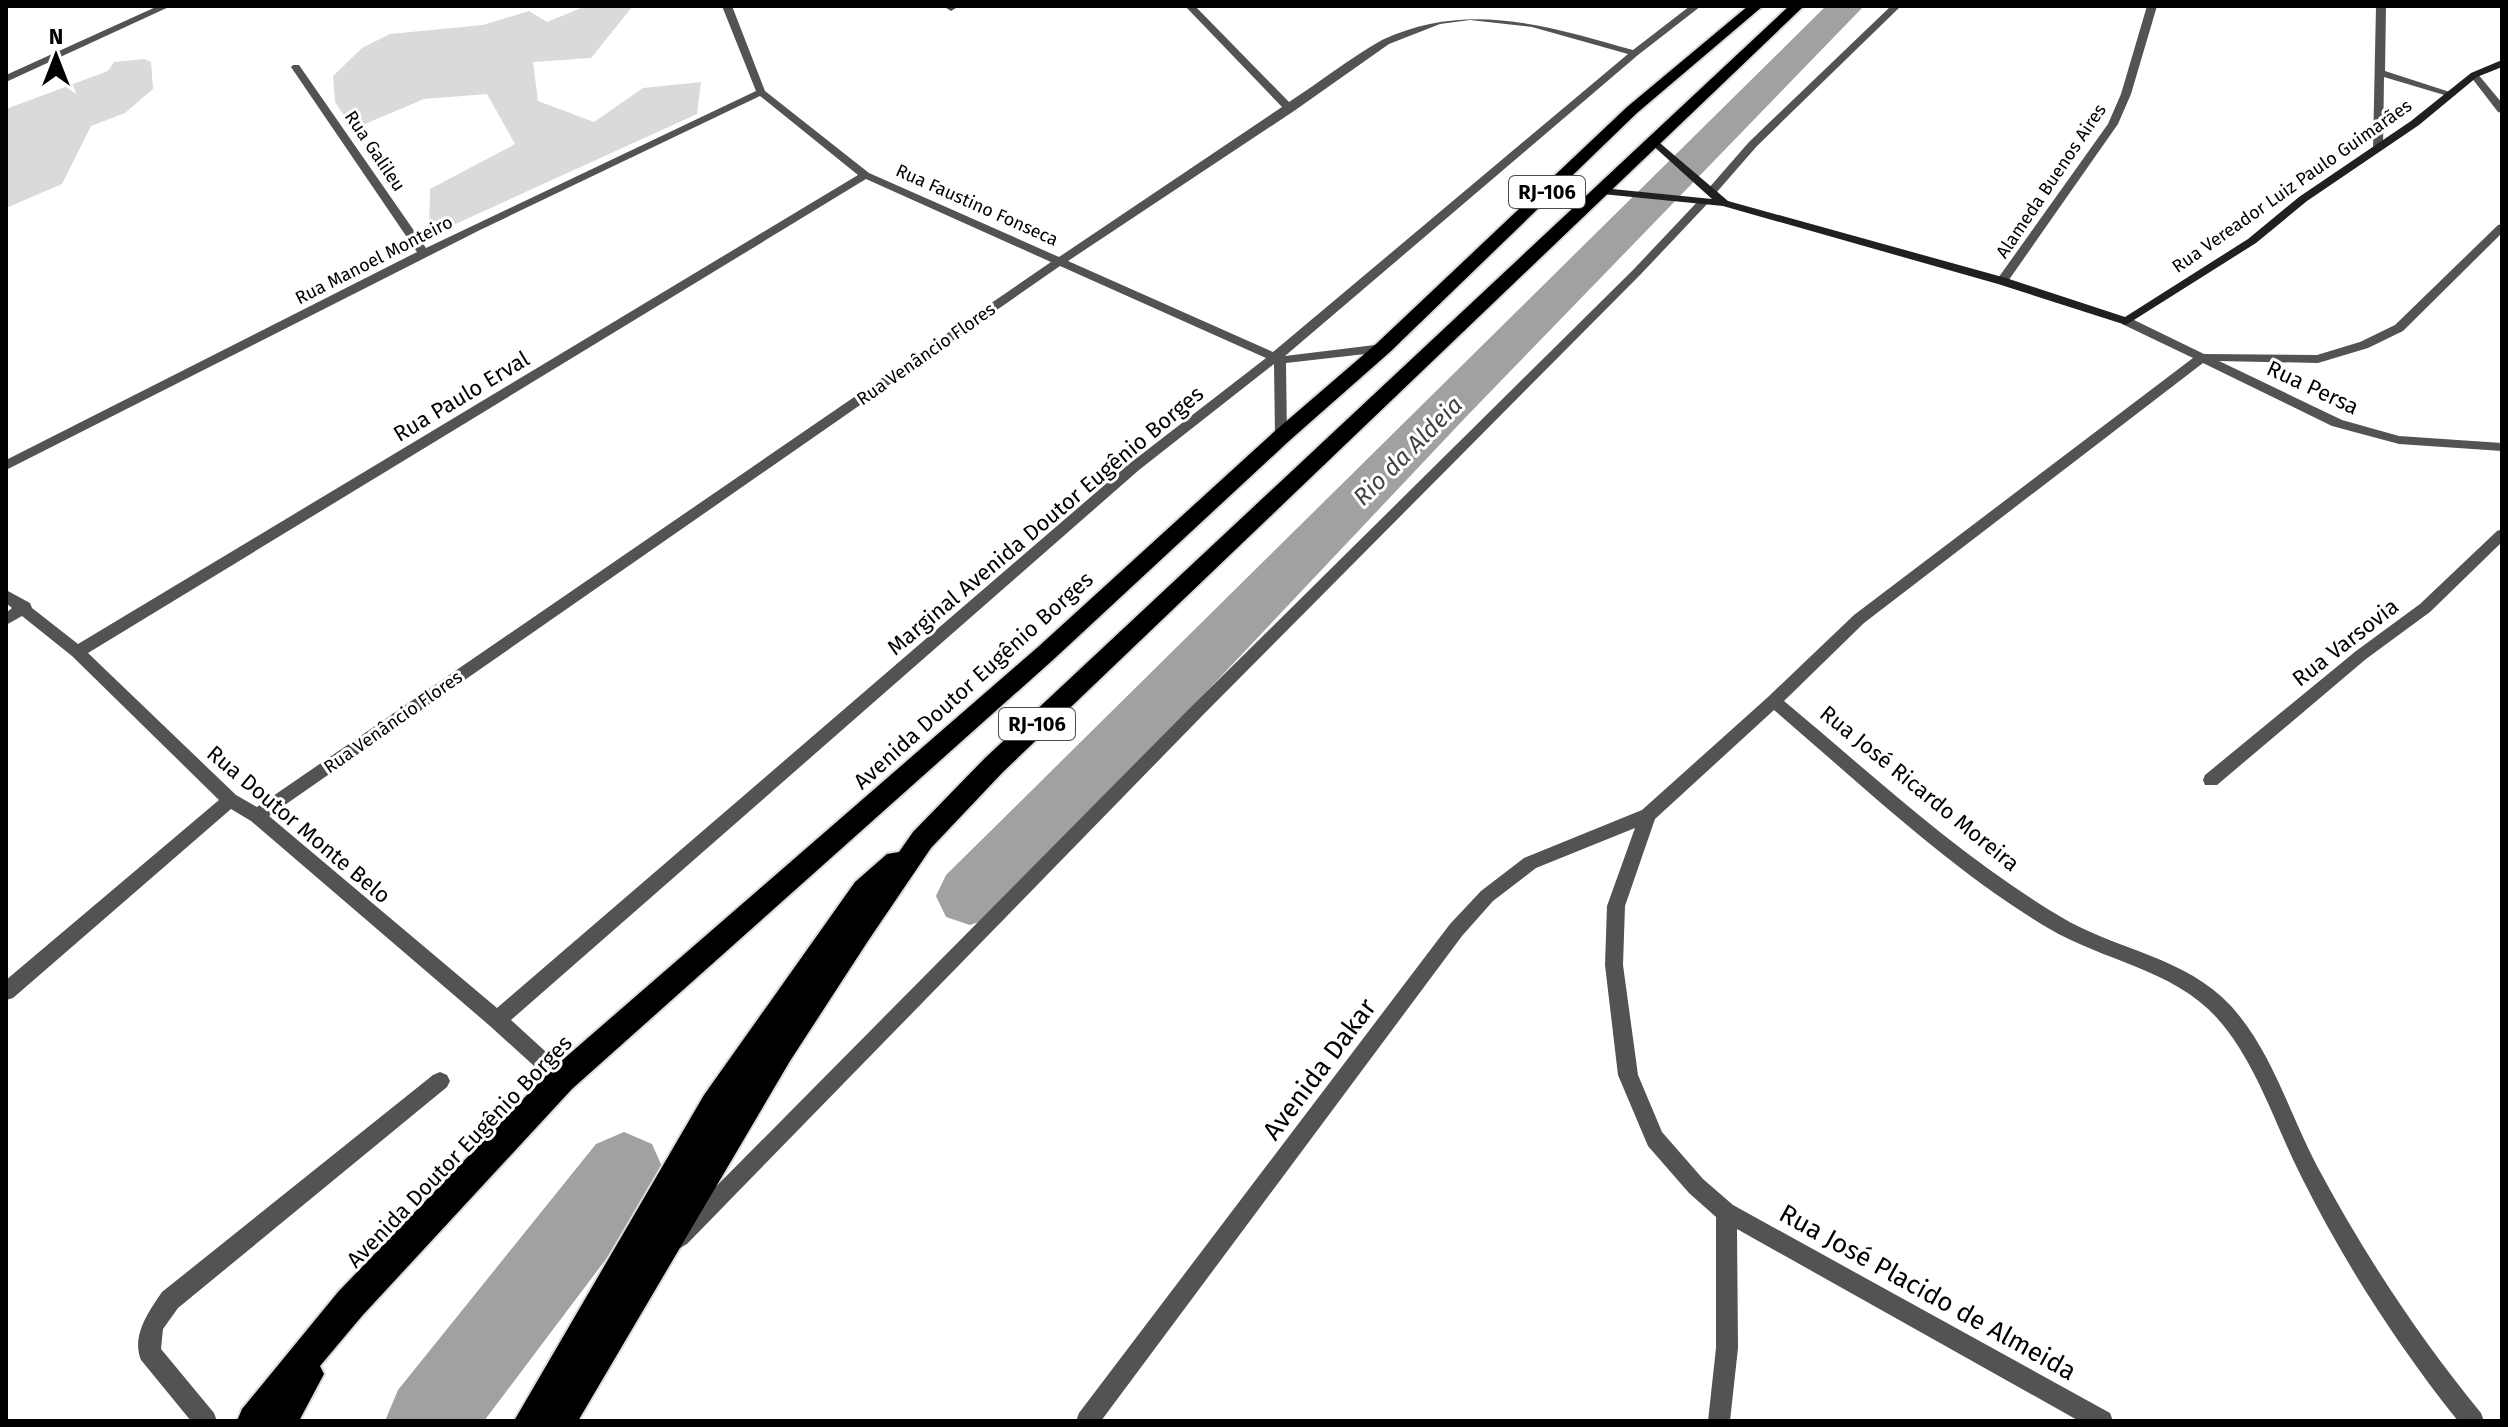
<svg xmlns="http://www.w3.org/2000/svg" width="2508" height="1427" font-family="'Fira Sans',sans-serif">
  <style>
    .green { fill: #dadada }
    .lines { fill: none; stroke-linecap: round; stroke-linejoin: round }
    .river { fill: #a1a1a1; fill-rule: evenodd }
    .highway-casing { stroke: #dbdbdb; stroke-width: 4 }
    .lane { fill: #535353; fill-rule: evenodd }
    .street { fill: #535353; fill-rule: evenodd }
    .secondary { fill: #202020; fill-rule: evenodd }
    .highway { fill: #000; fill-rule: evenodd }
    .labels { text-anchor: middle; stroke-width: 6; stroke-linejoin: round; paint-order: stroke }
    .far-street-label { font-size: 18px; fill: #000; stroke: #fff }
    .shield { fill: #fff; stroke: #4c4c4c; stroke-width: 2 }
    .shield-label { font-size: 20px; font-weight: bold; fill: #000 }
    .street-label { font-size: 22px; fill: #000; stroke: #fff }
    .water-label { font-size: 24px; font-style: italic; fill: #424242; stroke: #fff }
    .near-street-label { font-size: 26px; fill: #000; stroke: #fff }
  </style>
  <rect width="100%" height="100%" fill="#fff"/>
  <!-- green -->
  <path class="green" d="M586,6H633L591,58L533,62L538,101L594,122L643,88L701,82L697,114L429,236L430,189L515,144L487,94L424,99L353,129L335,102L333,76L362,48L390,34L483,25L529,11L547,22Z
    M145,59L151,62L153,89L125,113L91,126L62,184L6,208V109L108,71L114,62Z"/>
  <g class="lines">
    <!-- river -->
    <path class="river" d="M1826,6H1864L1465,418L994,917L970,925L946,917L936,896L946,875Z
      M624,1132L652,1144L664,1171L652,1198L484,1421H385L398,1390L596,1144Z"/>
    <defs>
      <path id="highway" d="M1748,6H1763L1637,113L1390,352L1289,441L1054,659L572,1089L362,1316L320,1366L324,1374L299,1421H237L242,1409L338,1292L552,1069L1038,647L1275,431L1376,344L1627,107Z
        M1789,6H1804L1003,772L931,848L868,941L790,1061L578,1421H514L704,1095L855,882L887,854L899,852L913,832L985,758Z"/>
    </defs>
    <!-- highway casing -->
    <use href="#highway" class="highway-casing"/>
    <!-- lane -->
    <path class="lane" d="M440,1072L447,1075L450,1081L447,1087L178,1308L163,1329L161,1349L214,1413L217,1421H191L141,1360C131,1336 149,1311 162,1292L433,1075Z"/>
    <!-- street -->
    <path class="street" d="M158,6H171L6,82V75Z
      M722,6H732L765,91L869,173L1059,257L1282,107L1185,6H1195L1289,102C1320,82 1350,58 1382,40C1468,0 1547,26 1633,50L1690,6H1701L1638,55L1285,356L1383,344L1389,348L1383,352L1286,363L1287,439H1277L1275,436L1274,364L1139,470L511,1020L569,1073L572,1079L569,1085L562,1088L555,1085L490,1026L251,821L231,809L13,998L6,1000V980L219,800L72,656L22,616L6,625V613L12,608L6,603V590L30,603L32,608L78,644L858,175L760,96L480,230L6,470V460L417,252L291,67L293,65H299L426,248L756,91ZM1470,20L1532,27L1628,54L1273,352L1068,261L1294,111L1389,44L1440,24ZM866,179L1051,262L257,807L236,795L88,653ZM1060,266L1266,358L1129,464L497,1008L269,816Z
      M943,6H954L956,8L951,11Z
      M1891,6H1901L1757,146L1716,193H1708V189L1749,142Z
      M2147,6H2157L2131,94L2118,124L2006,284H1998L1996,281L2108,124L2121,94Z
      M2376,6H2386L2385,71L2456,94L2451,97L2384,77L2383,149L2378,152L2373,149Z
      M2471,73H2477L2502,103V113L2498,112L2471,77Z
      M1700,199L1710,201L1641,274L1201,717L687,1244L680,1248L673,1244L669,1237L673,1230L1189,709L1633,270Z
      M2502,224V233L2403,331L2368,348L2318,363L2219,361L2342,420L2399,436L2502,443V451L2399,444L2332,426L2203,363L1864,623L1784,701C1874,776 1960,857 2061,917C2116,950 2186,957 2231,1006C2272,1051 2289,1113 2317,1166C2364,1254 2418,1336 2481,1413L2484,1421H2458C2398,1346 2345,1264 2302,1178C2275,1125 2257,1063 2217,1018C2173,969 2103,961 2048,928C1948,868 1863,786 1774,710L1655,819L1625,906L1623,965L1638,1075L1662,1132L1703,1179L1733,1205L2110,1413L2113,1421H2079L1737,1229L1738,1348L1730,1421H1708L1716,1348V1217L1689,1193L1648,1146L1618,1075L1605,965L1607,906L1635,828L1536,868L1493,901L1462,936L1101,1421H1076L1079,1413L1450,924L1481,891L1524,858L1642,810L1768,697L1854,615L2193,358L2122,324V318H2130L2204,354L2317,355L2360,342L2395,325L2498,225Z
      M2502,529V542L2430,612L2366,659L2217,785H2205L2203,780L2205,775L2356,651L2420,604L2497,531Z"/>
    <!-- secondary -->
    <path class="secondary" d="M2502,60V67L2477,77L2419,125L2307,201L2256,243L2126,325L1998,284L1723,206L1602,194L1597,191L1602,188L1712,199L1650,143V139L1654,138L1728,201L2006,278L2125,317L2248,239L2299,197L2411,121L2471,73Z"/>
    <!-- highway -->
    <use href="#highway" class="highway"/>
  </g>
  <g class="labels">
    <!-- far-street labels -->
    <g class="far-street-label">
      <text transform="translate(375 151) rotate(56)" y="6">Rua Galileu</text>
      <text transform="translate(2051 181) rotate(-56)" y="6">Alameda Buenos Aires</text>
      <text transform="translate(2292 186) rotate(-35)" y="6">Rua Vereador Luiz Paulo Guimarães</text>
      <text transform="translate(977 205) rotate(24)" y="6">Rua Faustino Fonseca</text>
      <text transform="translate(374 260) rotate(-27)" y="6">Rua Manoel Monteiro</text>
      <text transform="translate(926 354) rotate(-35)" y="6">Rua Venâncio Flores</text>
      <text transform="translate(393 722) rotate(-35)" y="6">Rua Venâncio Flores</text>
    </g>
    <!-- shield labels -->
    <g class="shield">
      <rect x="1509" y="176" width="76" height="32" rx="6"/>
      <rect x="999" y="708" width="76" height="32" rx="6"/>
    </g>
    <g class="shield-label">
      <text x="1547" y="199">RJ-106</text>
      <text x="1037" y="731">RJ-106</text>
    </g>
    <!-- street labels -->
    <g class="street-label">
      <text transform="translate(2313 387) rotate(25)" y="8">Rua Persa</text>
      <text transform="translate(461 396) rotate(-31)" y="8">Rua Paulo Erval</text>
      <text transform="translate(1045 520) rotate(-40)" y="8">Marginal Avenida Doutor Eugênio Borges</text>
      <text transform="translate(2345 642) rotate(-38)" y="8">Rua Varsovia</text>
      <text transform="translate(973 680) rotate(-42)" y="8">Avenida Doutor Eugênio Borges</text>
      <text transform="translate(1920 788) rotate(39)" y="8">Rua José Ricardo Moreira</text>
      <text transform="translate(299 824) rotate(40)" y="8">Rua Doutor Monte Belo</text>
      <text transform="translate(459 1151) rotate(-46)" y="8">Avenida Doutor Eugênio Borges</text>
    </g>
    <!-- water labels -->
    <g class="water-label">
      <text transform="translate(1408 451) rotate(-45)" y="8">Rio da Aldeia</text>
    </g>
    <!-- near-street labels -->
    <g class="near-street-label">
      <text transform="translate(1319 1069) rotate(-53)" y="9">Avenida Dakar</text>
      <text transform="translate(1928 1292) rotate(29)" y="9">Rua José Placido de Almeida</text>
    </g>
  </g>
  <!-- border -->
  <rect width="2508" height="1427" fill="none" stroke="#000000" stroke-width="16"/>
  <!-- north arrow -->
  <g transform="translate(56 56)" stroke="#ffffff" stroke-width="6" paint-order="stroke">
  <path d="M0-6L14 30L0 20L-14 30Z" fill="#000000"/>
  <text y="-12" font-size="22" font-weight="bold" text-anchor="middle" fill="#000000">N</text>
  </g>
</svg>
